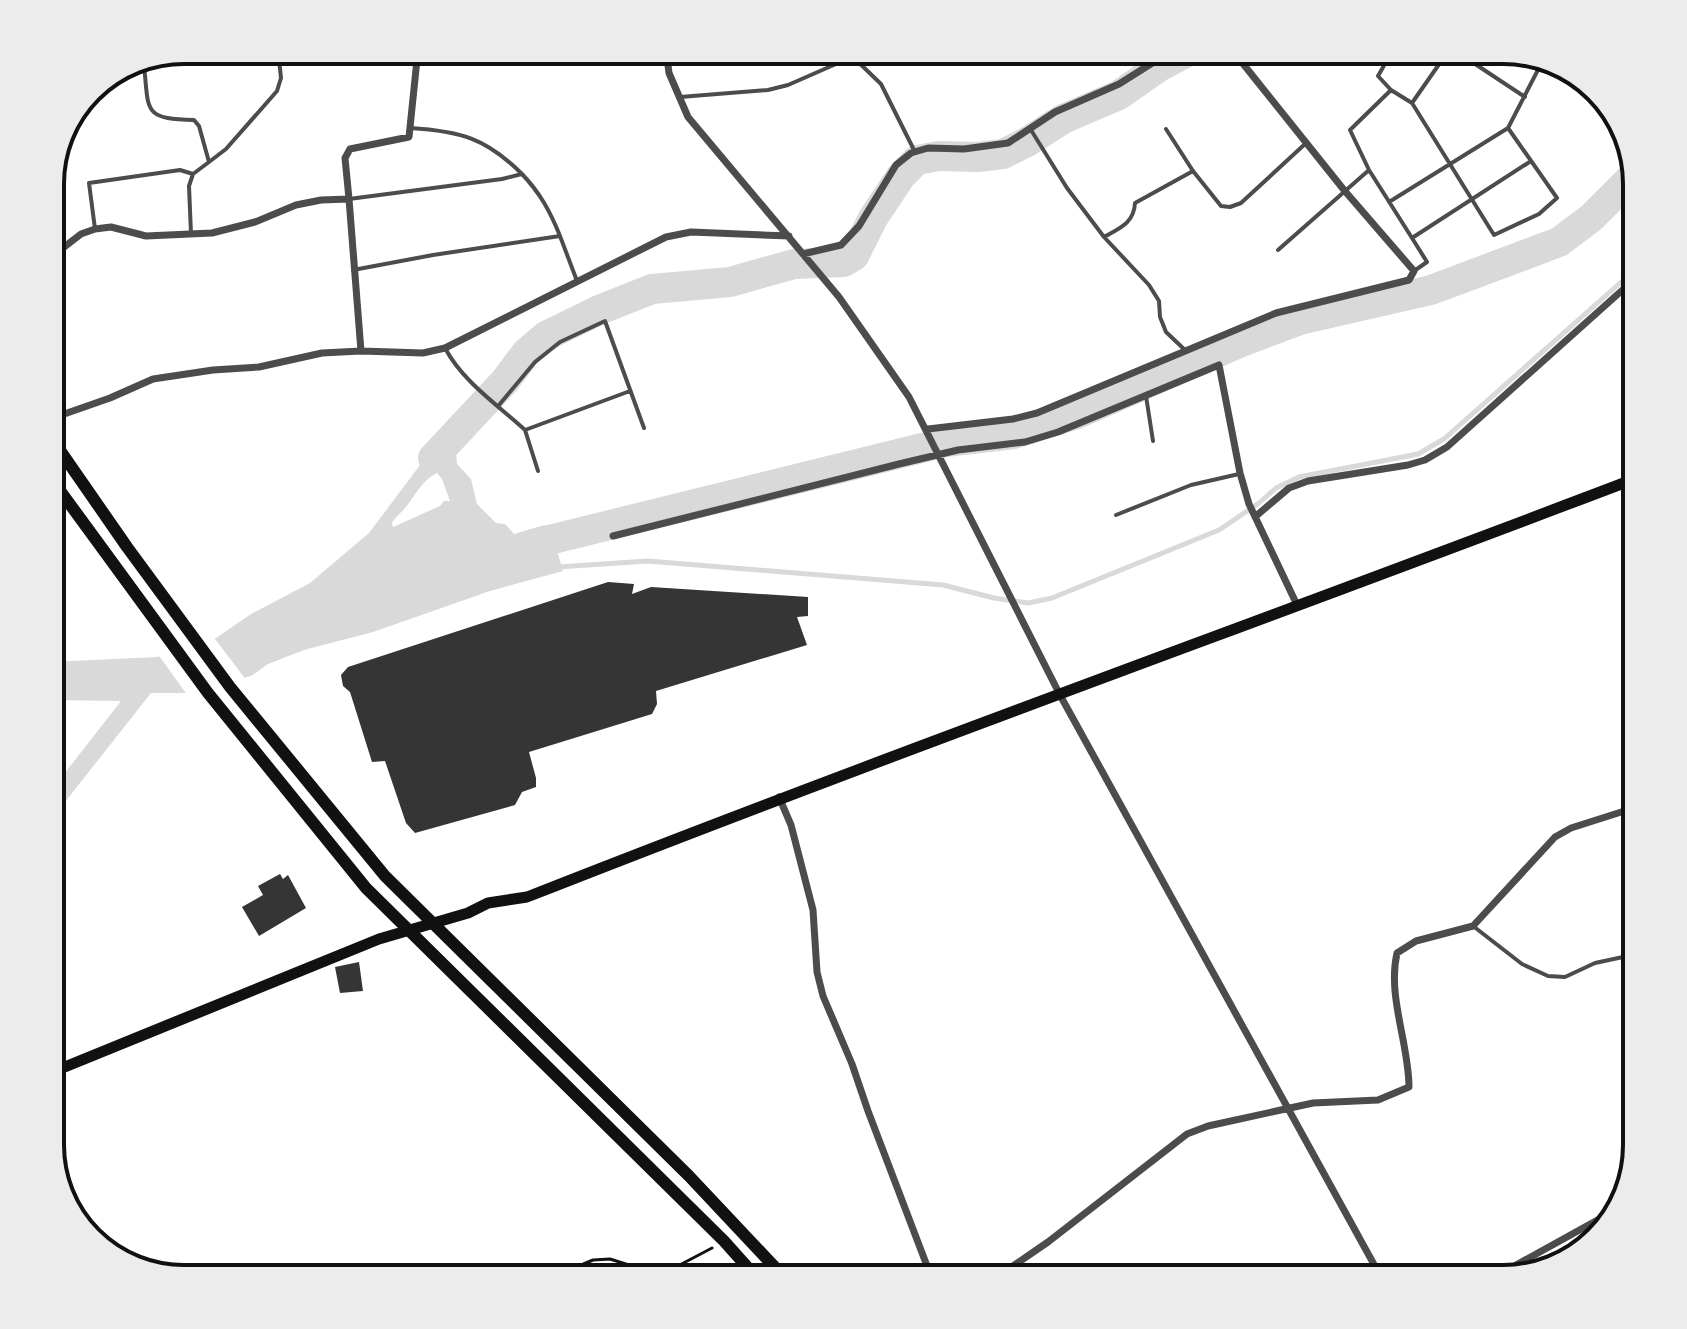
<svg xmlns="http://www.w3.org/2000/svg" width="1687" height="1329" font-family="'Noto Serif',serif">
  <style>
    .water { fill: #d9d9d9; fill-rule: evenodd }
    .pier { fill: #fff }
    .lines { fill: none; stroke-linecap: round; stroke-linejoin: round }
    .stream { stroke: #d9d9d9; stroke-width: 5 }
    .river { stroke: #d9d9d9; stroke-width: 30 }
    .building { fill: #353535 }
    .path { stroke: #111; stroke-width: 3 }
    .service { stroke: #4c4c4c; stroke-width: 4 }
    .minor { stroke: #4c4c4c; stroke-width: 7 }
    .primary { stroke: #111; stroke-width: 11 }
    .trunk { stroke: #111; stroke-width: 12 }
    .rim { fill: none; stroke: #111; stroke-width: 4 }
  </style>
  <rect width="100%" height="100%" fill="#fff"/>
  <!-- water -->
  <path class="water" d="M450,418L459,429L455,436L457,464L471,479L477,504L496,523L505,524L514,534L545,525L549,549L558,554L563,571L490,591L373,632L304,650L268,664L251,676L185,693H151L50,821V792L121,701L50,700V662L157,657L216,638L251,614L310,583L369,533L423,461L427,449ZM437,473L442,479L450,501H444L440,506L393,527L392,523C396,516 400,514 405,508C416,495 421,481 437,473Z"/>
  <!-- pier -->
  <path class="pier" d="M212,635L247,681L188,696L157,653Z"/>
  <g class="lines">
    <!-- stream -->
    <path class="stream" d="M558,567L648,561L943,585L994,598L1028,603L1052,598L1219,530L1259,503L1276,488L1299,477L1418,454L1444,439L1637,268"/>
    <!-- river -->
    <path class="river" d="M433,458L505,381L526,353L546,336L599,310L652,289L730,282L794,264L844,262L854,256L873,218L901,176L917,160L939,156L978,157L1003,154L1027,142L1063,119L1119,95L1159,67L1191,50
      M512,552L533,544L946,442L1014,434L1077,414L1239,343L1300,320L1431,290L1559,242L1591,218L1635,174"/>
  </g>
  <!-- building -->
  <path class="building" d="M608,582L634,584L632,594L651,587L808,597V616L797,617L807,645L656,691L657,704L652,714L529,752L536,778V787L522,792L515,805L415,833L406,823L385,761L372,762L350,692L343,686L341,675L348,667Z
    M280,874L283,879L288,875L306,908L259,936L242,907L263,895L258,886Z
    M359,962L363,991L340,993L335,967Z"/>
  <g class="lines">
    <!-- path -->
    <path class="path" d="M474,1279L475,1274L489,1270L574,1268L593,1260L610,1259L654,1273L674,1268L712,1248"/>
    <!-- service -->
    <path class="service" d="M1449,50L1412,103L1494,235L1539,214L1557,198L1508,128L1541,64
      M1454,50L1525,97
      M852,56L881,84L915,152
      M144,65C149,111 142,119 194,120L199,126L209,162L193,174L189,186L191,234
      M1391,90L1378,76L1393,50
      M680,97L768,90L788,85L836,64L857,50
      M410,128C460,131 486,138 522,174
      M1166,129L1193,171L1221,206L1230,207L1241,203L1305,144
      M1031,130L1067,188L1104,237L1149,285L1159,301L1160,317L1166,332L1185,350
      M209,162L226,149L277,91L281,78L278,50
      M1369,170L1412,238L1531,161
      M349,199L502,179L522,174C540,193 550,211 560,236
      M1389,202L1508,128
      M95,229L89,183L180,170L193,174
      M1104,237C1120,228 1134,223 1135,203L1193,171
      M1412,238L1427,262L1414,271
      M1278,250L1369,170L1350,130L1391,90L1412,103
      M353,270L433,255L560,236L577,281
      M445,348C463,382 498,405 525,430
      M1146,396L1153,441
      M499,405L535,362L560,342L605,321L644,428
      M538,471L525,430L630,391
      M1116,515L1191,485L1239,474
      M1473,926L1522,964L1548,976L1565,977L1595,963L1637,954"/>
    <!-- minor -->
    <path class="minor" d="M540,50L541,57L581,50
      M666,50L669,73L688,117L839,297L909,397L1060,695L1382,1279
      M153,62L212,50
      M349,199L345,158L350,149L409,137L418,50
      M803,254L841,245L859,226L896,165L911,153L928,148L964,149L1008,143L1055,112L1119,84L1173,50
      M50,258L81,234L95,229L111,227L146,236L212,233L255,222L296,205L321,200L349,199L361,351
      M50,419L110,398L153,379L213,370L259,367L322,353L361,351L423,353L445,348L666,237L691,232L789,236
      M928,429L1013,419L1037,413L1276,313L1409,280L1414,271L1344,190L1232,50
      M1256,516L1289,488L1308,481L1408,465L1425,460L1447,447L1637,277
      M613,536L899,464L958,450L1025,442L1058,432L1219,365L1240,473L1249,504L1298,607
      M779,797L791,825L813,910L817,972L823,996L852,1064L868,1111L932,1279
      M994,1279L1048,1242L1187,1134L1208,1126L1313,1103L1378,1100L1409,1087C1409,1044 1387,996 1397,953L1416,941L1473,926L1555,837L1571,828L1637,807
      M1491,1279L1612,1212"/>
    <!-- primary -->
    <path class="primary" d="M50,1073L379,939L468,913L488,903L527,897C895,752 1267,619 1637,478"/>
    <!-- trunk -->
    <path class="trunk" d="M50,436L127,547L230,687L385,876L689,1176L786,1279
      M50,477L208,693L366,888L724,1241L758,1279"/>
  </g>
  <!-- crop -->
  <path d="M0 0H1687V1329H0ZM184 64H1503A120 120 0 0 1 1623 184V1145A120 120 0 0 1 1503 1265H184A120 120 0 0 1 64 1145V184A120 120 0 0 1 184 64Z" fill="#ececec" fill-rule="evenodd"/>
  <path class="rim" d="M184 64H1503A120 120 0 0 1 1623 184V1145A120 120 0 0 1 1503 1265H184A120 120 0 0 1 64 1145V184A120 120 0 0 1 184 64Z"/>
</svg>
